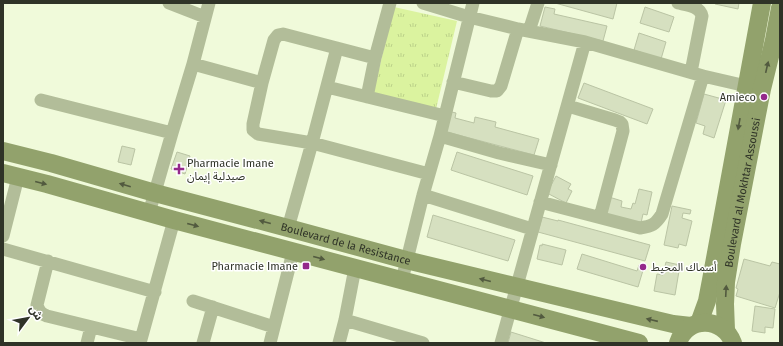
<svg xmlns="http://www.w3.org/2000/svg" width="783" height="346" font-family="'Fira Sans','Noto Sans Arabic',sans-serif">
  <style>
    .grass { fill: url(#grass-tufts) }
    .building { fill: #d6e0c0; stroke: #bac4a4 }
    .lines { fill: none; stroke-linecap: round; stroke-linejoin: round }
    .street { stroke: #b2bd99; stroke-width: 13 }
    .secondary { stroke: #92a26c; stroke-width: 18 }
    .oneway { fill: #525a3f }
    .poi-dot { fill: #94298b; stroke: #fff; stroke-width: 1.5 }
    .labels { text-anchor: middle; stroke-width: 3; stroke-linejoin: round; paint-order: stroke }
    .poi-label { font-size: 11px; fill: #2f3327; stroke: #fff; text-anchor: end }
    .street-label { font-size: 11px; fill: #2f3327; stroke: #fff }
  </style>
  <defs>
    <pattern id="grass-tufts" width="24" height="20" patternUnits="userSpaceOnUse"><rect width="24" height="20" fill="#dbf39f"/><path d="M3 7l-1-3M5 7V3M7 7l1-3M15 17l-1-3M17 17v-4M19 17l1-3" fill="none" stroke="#bcd189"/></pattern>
  </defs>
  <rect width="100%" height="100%" fill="#f0fada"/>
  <!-- grass -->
  <path class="grass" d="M394,7L457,21L436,109L373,94Z"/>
  <!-- building -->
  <path class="building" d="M555,3H617L613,19Z
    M716,3H739L738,9L715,4Z
    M545,7L555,9L554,14L607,26L603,41L540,26Z
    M645,7L674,17L669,32L640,23Z
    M639,33L666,42L661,59L634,50Z
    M584,83L653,109L647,124L578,98Z
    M704,94L726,100L714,138L703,134L705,126L696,123Z
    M448,111L456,113L455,118L474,123L475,117L496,122L495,127L539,139L534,155L443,131Z
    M122,146L135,149L131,165L118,162Z
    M177,152L190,156L185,174L171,169Z
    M457,152L533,176L527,195L451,170Z
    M556,176L571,184L568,189L572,191L566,203L547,193Z
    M639,189L652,192L647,215L643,214L641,223L605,214L609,197L622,201L621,207L631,209L633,203L635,204Z
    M672,206L691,210L690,214L683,213L682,218L692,221L686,246L679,244L678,248L664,245Z
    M433,215L515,240L508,261L427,237Z
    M542,217L558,221V220L650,245L645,261L538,232Z
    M542,244L566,250L562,265L537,259L540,245L542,246Z
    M582,254L637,271L639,265L644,267L638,287L577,269Z
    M744,259L770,266L772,262L780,264V292L775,308L736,296L738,289L736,288Z
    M666,262L680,265L675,295L654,291L657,274L663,275Z
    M755,306L775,309L773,328L765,327V333L752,331Z
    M511,332L546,343H508Z"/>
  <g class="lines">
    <!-- street -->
    <path class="street" d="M169,3L205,17
      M423,3L469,17L518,29L585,42L703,76L755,88
      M678,3C687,5 700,6 702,16L691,72
      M529,31L538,3
      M375,58L283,34L278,35L274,40L262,83L253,124V130L258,134L312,143L429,174
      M193,64L262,83
      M453,82L491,91H497L501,86L518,29
      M327,87L445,116
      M367,97L375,58L390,3
      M41,100L172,133
      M568,106L615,120L620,122L622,124L623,131L600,217
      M440,136L499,153L551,165
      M423,195L532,229
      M540,202L640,228C652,226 655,225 662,214L703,76
      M149,213L172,133L193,64L209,3
      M288,228L312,143L337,48
      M3,236L18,177
      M3,249L155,292
      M48,261L37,305C39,311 41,314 47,316L141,339
      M402,280L423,195L440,136L473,3
      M193,301L274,327
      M345,320L423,343
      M87,343L91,327
      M140,343L174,220
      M203,343L213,307
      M270,343L293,252
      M339,343L345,320L355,268
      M501,343L585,42"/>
    <!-- secondary -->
    <g class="secondary">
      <path id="s1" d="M3,151L51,163L155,193L288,228L406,260L656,320L673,324L691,326"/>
      <path d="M3,173L47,184L174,220L639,343"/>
      <path d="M699,323L707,301L711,280L762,3"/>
      <path id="s2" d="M726,330L725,304L726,282L732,244L762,89L774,40L780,8"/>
      <path d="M678,343C687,315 724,317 733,343"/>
    </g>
  </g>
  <!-- one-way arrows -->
  <defs><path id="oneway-solid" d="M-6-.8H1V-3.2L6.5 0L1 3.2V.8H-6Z"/></defs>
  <g class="oneway">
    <use href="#oneway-solid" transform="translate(767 67) rotate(-77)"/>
    <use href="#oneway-solid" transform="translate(739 124) rotate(100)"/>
    <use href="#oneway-solid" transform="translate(41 183) rotate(14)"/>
    <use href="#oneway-solid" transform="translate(125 185) rotate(-164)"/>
    <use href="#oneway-solid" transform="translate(265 222) rotate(-165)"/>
    <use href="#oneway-solid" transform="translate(193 225) rotate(15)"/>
    <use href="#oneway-solid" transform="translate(319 258) rotate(15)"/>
    <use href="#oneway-solid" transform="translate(485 280) rotate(-166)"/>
    <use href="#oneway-solid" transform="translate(726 291) rotate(-87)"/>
    <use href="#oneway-solid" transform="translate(539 316) rotate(15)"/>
    <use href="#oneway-solid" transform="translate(652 320) rotate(-167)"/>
  </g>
  <!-- markers -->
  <g class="poi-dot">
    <circle cx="764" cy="97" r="4"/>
    <path d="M177 163h4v4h4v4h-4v4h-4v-4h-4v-4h4z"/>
    <rect x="302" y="262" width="8" height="8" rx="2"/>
    <circle cx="643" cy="267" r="4"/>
  </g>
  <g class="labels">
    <!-- poi labels -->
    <g class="poi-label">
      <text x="756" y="101">Amieco</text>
      <text x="187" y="167" text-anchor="start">Pharmacie Imane<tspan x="187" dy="13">صيدلية إيمان</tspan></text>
      <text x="298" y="270">Pharmacie Imane</text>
      <text x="651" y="271" text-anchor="start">أسماك المحيط</text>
    </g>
    <!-- street labels -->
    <g class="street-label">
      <text dy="4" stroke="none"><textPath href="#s2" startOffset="139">Boulevard al Mokhtar Assoussi</textPath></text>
      <text dy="4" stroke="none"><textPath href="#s1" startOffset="355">Boulevard de la Resistance</textPath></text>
    </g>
  </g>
  <!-- border -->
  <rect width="783" height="346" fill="none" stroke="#2f3327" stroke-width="8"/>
  <!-- north arrow -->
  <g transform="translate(28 318) rotate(58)" stroke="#ffffff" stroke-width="3" paint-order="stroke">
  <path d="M0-3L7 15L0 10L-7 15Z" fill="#2f3327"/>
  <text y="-6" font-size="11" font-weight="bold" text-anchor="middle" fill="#2f3327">ش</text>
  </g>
</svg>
